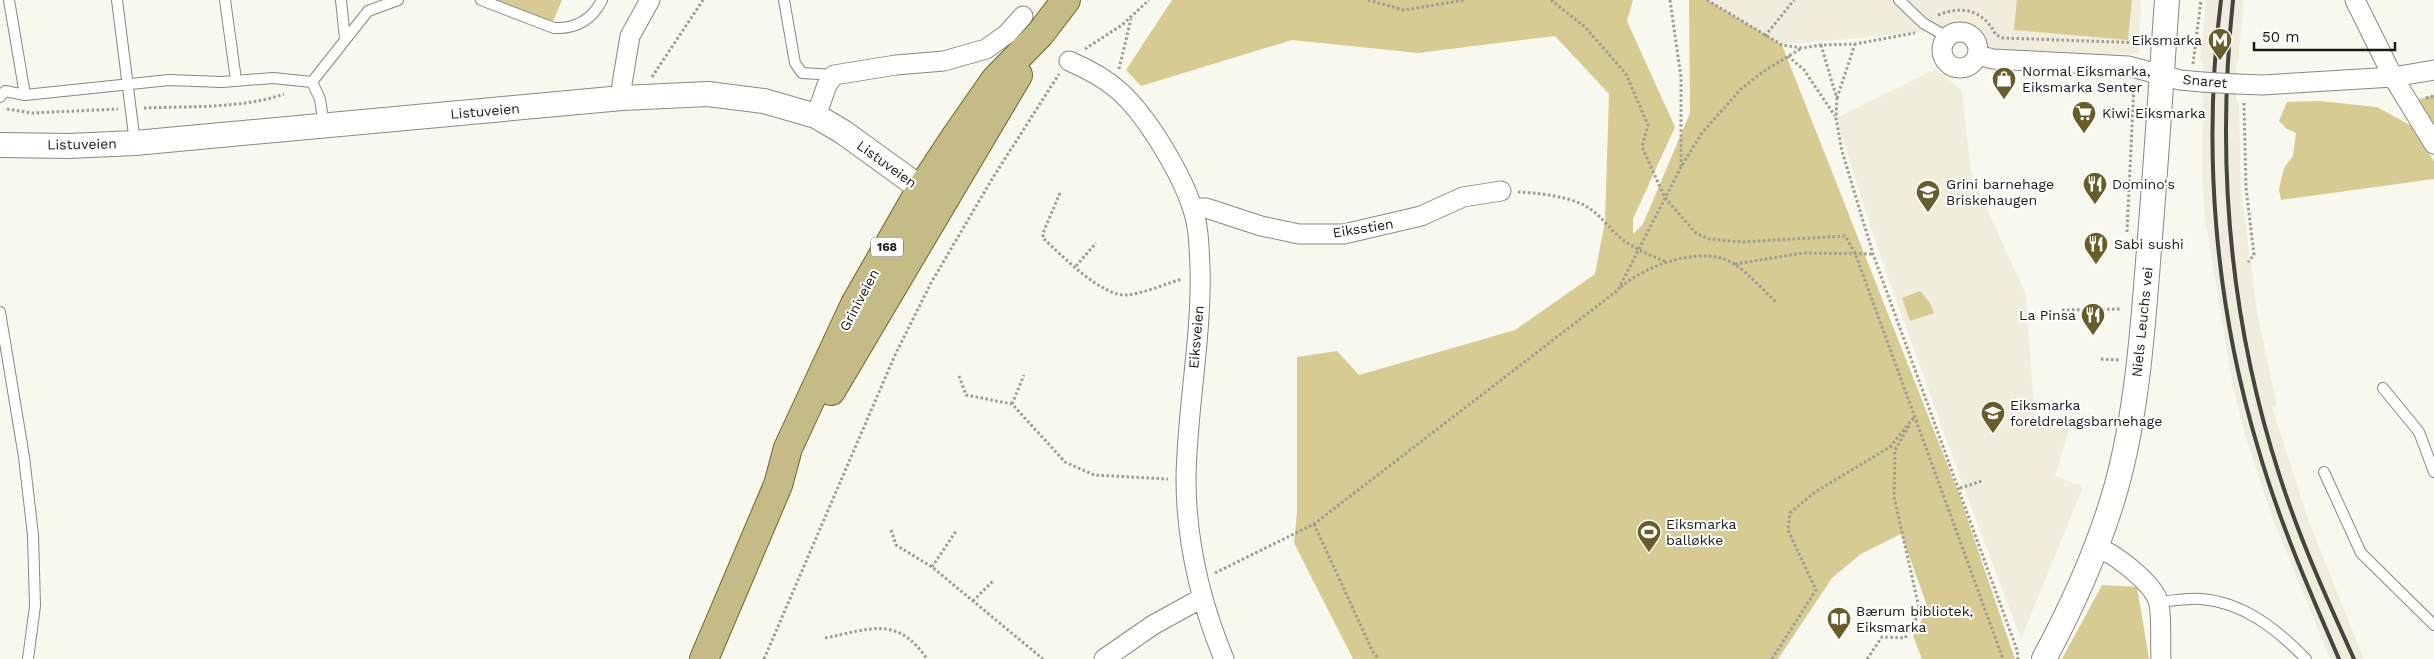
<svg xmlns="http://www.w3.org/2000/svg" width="2434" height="659" font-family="'Work Sans',sans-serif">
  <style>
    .built { fill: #f0eddd }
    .green { fill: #d6cb93 }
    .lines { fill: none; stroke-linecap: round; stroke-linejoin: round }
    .service-casing { stroke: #898880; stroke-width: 12 }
    .minor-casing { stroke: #898880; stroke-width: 21 }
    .tertiary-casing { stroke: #898880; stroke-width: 26 }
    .primary-casing { stroke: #70642a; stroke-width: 30 }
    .path { stroke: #9c9c95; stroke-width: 3; stroke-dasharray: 2.5 2.5; stroke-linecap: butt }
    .service { stroke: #fff; stroke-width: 10 }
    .minor { stroke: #fff; stroke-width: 19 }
    .tertiary { stroke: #fff; stroke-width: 24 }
    .primary { stroke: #c5bb86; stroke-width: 28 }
    .rail { stroke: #444440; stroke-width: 4 }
    .minor-bridge-casing { stroke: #898880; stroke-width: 21; stroke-linecap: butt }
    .minor-bridge { stroke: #fff; stroke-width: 19 }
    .labels { text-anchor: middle; stroke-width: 4; stroke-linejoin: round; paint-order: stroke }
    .shield { fill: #fff; stroke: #5e5e5c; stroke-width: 1 }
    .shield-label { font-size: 12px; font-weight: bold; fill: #191916 }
    .poi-label { font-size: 14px; fill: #191916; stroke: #fff; text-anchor: start }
    .street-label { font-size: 14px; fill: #191916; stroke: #fff }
  </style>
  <rect width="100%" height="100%" fill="#f9f8ef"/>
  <!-- built -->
  <path class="built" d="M1707,0H2141L2138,53L2020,61L1994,52L1978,34L1957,27L1944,31L1940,28L1924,32L1782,45Z
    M2206,0H2244L2238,63H2236V101L2239,104L2241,189L2257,312L2277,406L2272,407L2308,519L2364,659H2330L2271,514L2246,438L2233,387L2205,218L2202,176L2203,64L2200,59Z
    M1936,69L1962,90L1971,173L2026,295L2035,423L2070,427L2055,476L2083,487L2021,639L1965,491L1879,253L1836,118Z"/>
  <!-- green -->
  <path class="green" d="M498,0H562L552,24Z
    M1172,0H1633L1627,21L1675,127L1633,219V234L1643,224L1690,113L1689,0H1707L1782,45L1959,494L2015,659H1922L1913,636L1928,608L1901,534L1861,554L1832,578L1778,659H1353L1294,543L1297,513V357L1337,351L1359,375L1515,330L1595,274L1605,221L1609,94L1555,36L1418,53L1292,40L1141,86L1126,70Z
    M2017,0H2132L2128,40L2014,30Z
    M2434,95V128L2416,100Z
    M2319,101L2377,107L2410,125L2434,161V179L2281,200L2279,189L2284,168L2293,156L2296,133L2287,129L2279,121L2287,102Z
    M1920,291L1930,303L1934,313L1910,321L1902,298Z
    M2102,585L2137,587L2149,659H2062Z"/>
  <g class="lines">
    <defs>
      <path id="service" d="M9,0L25,95
        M117,0L135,143
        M225,0L236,80
        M341,0L345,39
        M481,0L554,28C576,29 592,20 602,0
        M784,0L795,63L802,73L834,75
        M1899,0L1923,23L1947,37
        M312,82L368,11L398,0
        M0,97L5,91L25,95L169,80L222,82L273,78L312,82L320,99L324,126
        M0,312L24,457L33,535L35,606L28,659
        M2383,388L2419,432L2434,472
        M2324,472L2361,553L2434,625
        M2158,602C2172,601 2187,598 2201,599C2243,602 2278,630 2306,659"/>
      <path id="minor" d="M2355,0L2393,77L2434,144
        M1942 50a18 18 0 1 1 36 0a18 18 0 1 1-36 0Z
        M1977,55L1993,59L2128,66L2180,80L2202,82
        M1069,61C1112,79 1131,98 1156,136C1170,158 1184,182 1192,207C1199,226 1199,247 1200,267C1202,338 1187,408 1186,478C1186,541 1200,601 1224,659
        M2237,84L2263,85L2393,77L2434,70
        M622,98V84L630,36L650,0
        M816,116L827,85L834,75L896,65L944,61L986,49L1007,34L1023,16
        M1193,208H1206L1261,226L1299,234H1344L1421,216L1463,197L1501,191
        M2096,547C2114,553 2155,584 2159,604C2162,621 2160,641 2161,659
        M1104,659L1153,625L1202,598"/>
      <path id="tertiary" d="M0,145L69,146L135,143L622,98L708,94L764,101L816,116L843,132L937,200
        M2044,659C2073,605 2099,548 2116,488C2137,413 2143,327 2149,249C2156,166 2161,83 2167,0"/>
      <path id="primary" d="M831,391L1018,75
        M704,659L778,485L788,448L855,304L921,189L958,133L995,80L1040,34L1066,0"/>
    </defs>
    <!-- service casing -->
    <use href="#service" class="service-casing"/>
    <!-- minor casing -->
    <use href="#minor" class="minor-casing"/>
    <!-- tertiary casing -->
    <use href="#tertiary" class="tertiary-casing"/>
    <!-- primary casing -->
    <use href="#primary" class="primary-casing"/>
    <!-- path -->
    <path class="path" d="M1368,0L1404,10L1465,0
      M1551,0L1585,27L1626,74L1648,125L1642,147L1665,198L1696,233L1709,239L1742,242L1845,236L1855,253L2003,659
      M1670,0L1681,77V166
      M1707,0L1782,45L1802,48L1821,45L1855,44L1915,33
      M1938,15C1963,5 1983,10 1996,35L2003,38L2145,43
      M1765,36L1794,0
      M1821,45L1837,99L1836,118L1842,151L1873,254L2017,650L2018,659
      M1085,49L1122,25L1149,0
      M1788,56L1804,70L1835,116
      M2193,64L2201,0
      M1119,69L1131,19
      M652,77L703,0
      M1837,98L1855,44
      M2426,98L2434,96
      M2244,103L2246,188L2254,255L2248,262
      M144,108C190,106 240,109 284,94
      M7,109L32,113L118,109
      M1518,192C1538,193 1564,196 1582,204C1599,212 1609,229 1623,240C1637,250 1652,256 1667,262
      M1060,193L1043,233V238C1061,255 1102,297 1127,295C1145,293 1165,284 1182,279
      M2127,232L2134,85
      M1735,264L1803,253L1873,254
      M1076,266L1096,243
      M1621,287C1646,265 1705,243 1736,265C1750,275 1763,290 1776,302
      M2062,310L2122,309
      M2101,359L2120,360
      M959,376L966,395L1012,404L1065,462L1094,475L1168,479
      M1012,404L1024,375
      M1960,488L1982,481
      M1314,524L1373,652L1379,659
      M891,530L896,545L932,567L1043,659
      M932,567L956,531
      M1215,573L1314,524L1618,290L1681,167L1702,133L1741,89L1764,71L1802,48
      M973,601L994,580
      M825,638C871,629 897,615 927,659
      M764,659L895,355L931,283L992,179L1059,74
      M1772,659L1816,590L1788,530L1790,513L1815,492L1890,447L1915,416
      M1867,659L1882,637L1905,638L1920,612L1894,497L1895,450L1909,426"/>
    <!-- service -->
    <use href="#service" class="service"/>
    <!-- minor -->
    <use href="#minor" class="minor"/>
    <!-- tertiary -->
    <use href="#tertiary" class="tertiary"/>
    <!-- primary -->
    <use href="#primary" class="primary"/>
    <!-- rail -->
    <path class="rail" d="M2221,0C2202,149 2215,304 2258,448C2279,521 2309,590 2339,659
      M2233,0C2216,161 2230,323 2280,477C2300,540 2327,599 2354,659"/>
    <defs>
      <path id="minor-bridge" d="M2202,82L2237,84"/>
    </defs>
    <!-- minor-bridge casing -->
    <use href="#minor-bridge" class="minor-bridge-casing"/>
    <!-- minor-bridge -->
    <use href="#minor-bridge" class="minor-bridge"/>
  </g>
  <!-- icons -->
  <defs>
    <symbol id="metro-pin" viewBox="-11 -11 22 30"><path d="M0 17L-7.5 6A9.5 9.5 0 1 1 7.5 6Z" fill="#685d2a" stroke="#fff"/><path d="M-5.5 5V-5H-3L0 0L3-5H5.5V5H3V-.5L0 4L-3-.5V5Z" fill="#fff"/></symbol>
    <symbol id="shop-pin" viewBox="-11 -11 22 30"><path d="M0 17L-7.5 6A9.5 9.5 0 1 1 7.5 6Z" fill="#685d2a" stroke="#fff"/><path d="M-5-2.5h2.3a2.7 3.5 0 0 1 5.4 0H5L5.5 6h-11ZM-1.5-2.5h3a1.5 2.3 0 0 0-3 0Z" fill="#fff"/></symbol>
    <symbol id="supermarket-pin" viewBox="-11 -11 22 30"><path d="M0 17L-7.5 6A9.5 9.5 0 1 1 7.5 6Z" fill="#685d2a" stroke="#fff"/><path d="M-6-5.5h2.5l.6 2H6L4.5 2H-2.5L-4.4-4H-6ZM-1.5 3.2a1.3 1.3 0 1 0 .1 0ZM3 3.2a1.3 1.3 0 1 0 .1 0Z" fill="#fff"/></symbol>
    <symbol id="restaurant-pin" viewBox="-11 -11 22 30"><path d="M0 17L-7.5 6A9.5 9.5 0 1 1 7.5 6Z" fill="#685d2a" stroke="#fff"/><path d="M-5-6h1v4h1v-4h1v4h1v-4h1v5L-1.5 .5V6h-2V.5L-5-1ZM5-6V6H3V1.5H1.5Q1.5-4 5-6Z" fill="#fff"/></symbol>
    <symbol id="school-pin" viewBox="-11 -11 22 30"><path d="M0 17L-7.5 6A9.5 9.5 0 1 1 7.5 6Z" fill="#685d2a" stroke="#fff"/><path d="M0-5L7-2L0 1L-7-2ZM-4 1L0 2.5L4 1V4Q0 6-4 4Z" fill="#fff"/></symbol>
    <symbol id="stadium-pin" viewBox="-11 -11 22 30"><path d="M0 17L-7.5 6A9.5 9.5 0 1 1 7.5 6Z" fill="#685d2a" stroke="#fff"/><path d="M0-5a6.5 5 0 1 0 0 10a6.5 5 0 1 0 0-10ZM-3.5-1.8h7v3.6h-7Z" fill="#fff"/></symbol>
    <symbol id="library-pin" viewBox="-11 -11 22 30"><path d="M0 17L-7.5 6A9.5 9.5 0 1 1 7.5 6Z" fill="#685d2a" stroke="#fff"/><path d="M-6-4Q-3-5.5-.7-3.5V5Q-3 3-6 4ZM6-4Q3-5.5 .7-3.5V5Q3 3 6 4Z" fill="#fff"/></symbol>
  </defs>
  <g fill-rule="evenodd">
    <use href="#metro-pin" x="2206" y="26" width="28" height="38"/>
    <use href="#shop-pin" x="1990" y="65" width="28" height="38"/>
    <use href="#supermarket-pin" x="2070" y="99" width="28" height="38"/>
    <use href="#restaurant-pin" x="2081" y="170" width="28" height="38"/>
    <use href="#school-pin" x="1914" y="178" width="28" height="38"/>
    <use href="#restaurant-pin" x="2082" y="230" width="28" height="38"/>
    <use href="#restaurant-pin" x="2079" y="301" width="28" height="38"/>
    <use href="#school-pin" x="1979" y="399" width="28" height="38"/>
    <use href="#stadium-pin" x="1635" y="518" width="28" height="38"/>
    <use href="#library-pin" x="1825" y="605" width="28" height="38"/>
  </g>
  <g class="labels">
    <!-- shield labels -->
    <rect class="shield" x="871" y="237.5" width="32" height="19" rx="4"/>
    <g class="shield-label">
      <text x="887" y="251">168</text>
    </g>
    <!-- poi labels -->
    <g class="poi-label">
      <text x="2202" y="45" text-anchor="end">Eiksmarka</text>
      <text x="2022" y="76">Normal Eiksmarka,<tspan x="2022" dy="16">Eiksmarka Senter</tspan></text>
      <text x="2102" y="118">Kiwi Eiksmarka</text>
      <text x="1946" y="189">Grini barnehage<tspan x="1946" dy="16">Briskehaugen</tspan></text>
      <text x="2112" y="189">Domino's</text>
      <text x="2114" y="249">Sabi sushi</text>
      <text x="2076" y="320" text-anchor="end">La Pinsa</text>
      <text x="2010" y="410">Eiksmarka<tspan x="2010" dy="16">foreldrelagsbarnehage</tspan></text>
      <text x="1666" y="529">Eiksmarka<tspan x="1666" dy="16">balløkke</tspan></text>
      <text x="1856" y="616">Bærum bibliotek,<tspan x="1856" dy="16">Eiksmarka</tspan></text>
    </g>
    <!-- street labels -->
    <g class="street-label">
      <text transform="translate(2205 81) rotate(5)" y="5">Snaret</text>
      <text transform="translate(485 111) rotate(-5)" y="5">Listuveien</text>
      <text transform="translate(82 144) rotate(-1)" y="5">Listuveien</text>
      <text transform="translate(887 164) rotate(36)" y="5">Listuveien</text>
      <text transform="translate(1363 228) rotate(-9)" y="5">Eiksstien</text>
      <text transform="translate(859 300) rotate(-62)" y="5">Griniveien</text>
      <text transform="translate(2142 322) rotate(-84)" y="5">Niels Leuchs vei</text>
      <text transform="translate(1196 337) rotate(-85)" y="5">Eiksveien</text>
    </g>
  </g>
  <!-- scale -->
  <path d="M2254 42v8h141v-8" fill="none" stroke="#191916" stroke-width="2.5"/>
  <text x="2262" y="42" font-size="15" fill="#191916" stroke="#ffffff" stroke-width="4" paint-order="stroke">50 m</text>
</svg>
